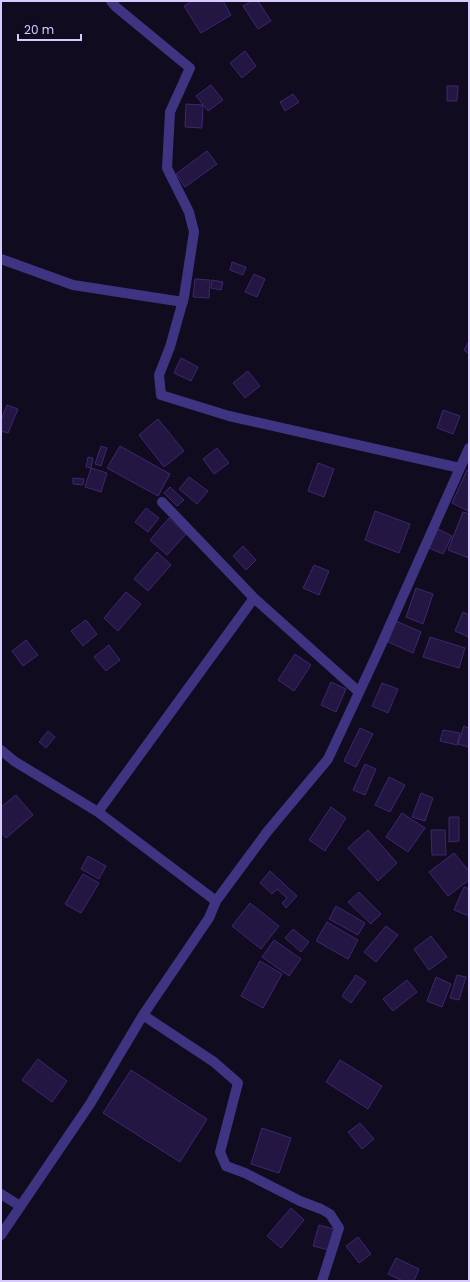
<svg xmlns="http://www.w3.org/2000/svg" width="470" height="1282" font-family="Poppins,sans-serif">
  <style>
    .building { fill: #241642; stroke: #3d276f }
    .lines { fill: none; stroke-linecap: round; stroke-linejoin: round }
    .minor { stroke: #3f3482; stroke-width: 10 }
  </style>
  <rect width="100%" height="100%" fill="#110b20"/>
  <!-- building -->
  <path class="building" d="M192,1H223L231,15L201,33L184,6Z
    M252,1H258L271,21L258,29L243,6Z
    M245,51L256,66L242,78L230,63Z
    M211,85L223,100L208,111L196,96Z
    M447,86H458L457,101H447Z
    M293,94L299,102L285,111L280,102Z
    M186,104L203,105L202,128L185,127Z
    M207,151L217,164L185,187L176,174Z
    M232,262L246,267L243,275L230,270Z
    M254,274L265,279L257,297L245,292Z
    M195,279L210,280L209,298L193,297Z
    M212,280L223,282L221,290L211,288Z
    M469,341V354L464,350Z
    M181,358L198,367L191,381L174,373Z
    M248,371L260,386L245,398L233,383Z
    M7,405L18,409L8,433L1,431V420Z
    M443,410L460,416L453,434L437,428Z
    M158,419L184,451L164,467L139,435Z
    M101,446L107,448L101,466L95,464Z
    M120,446L170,474L158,496L107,468Z
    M217,448L229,463L214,474L203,459Z
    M88,457L93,458L91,468L86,467Z
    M318,463L334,469L324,497L308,491Z
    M91,468L107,473L101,492L85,487Z
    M467,470L469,471L468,511L452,503Z
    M189,477L208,491L197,504L179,489Z
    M73,478L84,479L83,485L73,484Z
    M170,487L184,500L177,506L164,493Z
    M146,508L159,518L148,532L135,522Z
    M375,511L410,524L399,553L365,540Z
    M463,512L469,514V558L448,550Z
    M169,518L186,534L167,555L150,540Z
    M438,529L452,536L443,554L429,548Z
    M243,546L256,560L246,570L233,556Z
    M157,552L171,565L148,591L134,579Z
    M314,565L329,571L319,595L303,588Z
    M416,588L433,594L423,624L406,617Z
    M126,592L141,604L118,631L104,618Z
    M463,612L469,615V637L455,631Z
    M86,620L97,634L83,646L71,631Z
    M396,621L421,632L413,653L388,642Z
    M430,637L465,648L459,668L423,657Z
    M26,640L38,655L23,666L12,651Z
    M109,645L120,660L106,671L94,657Z
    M295,654L311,665L294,691L278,680Z
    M331,682L346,689L336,712L321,705Z
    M382,683L398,689L388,713L372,706Z
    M464,726L469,728V747L458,744Z
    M360,728L373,734L356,767L344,761Z
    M443,730L460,733L457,745L440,741Z
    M48,731L55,737L46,748L39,742Z
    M365,764L376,769L365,795L353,790Z
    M389,777L405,785L390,812L375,805Z
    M421,793L433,798L425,821L412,817Z
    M16,795L33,815L6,838L1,832V807Z
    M331,807L346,818L325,851L309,840Z
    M402,813L425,828L408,852L386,837Z
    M449,817H459V841L449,842Z
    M368,830L397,863L378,881L348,848Z
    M431,830H445L446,855H432Z
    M454,853L469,871V880L448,896L429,872Z
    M88,856L106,866L99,879L81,869Z
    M270,871L297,896L286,908L282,903L287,898L277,889L272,894L260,883Z
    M83,874L99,883L81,913L65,904Z
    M464,887L469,889V916L454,910Z
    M359,892L381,914L371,924L348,902Z
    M250,903L279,926L261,949L232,926Z
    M336,906L365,923L358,935L329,919Z
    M327,922L358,940L348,959L316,941Z
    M386,926L398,935L376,962L364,952Z
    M293,929L309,942L301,952L285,938Z
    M431,936L447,957L429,970L414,949Z
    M274,940L301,959L289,976L262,957Z
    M260,961L282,974L263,1008L241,996Z
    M356,975L366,982L351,1003L342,996Z
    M457,975L466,977L459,1000L450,998Z
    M436,977L451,984L442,1007L427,1001Z
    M407,980L417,992L393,1011L383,999Z
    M38,1059L67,1081L52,1102L22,1080Z
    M340,1060L382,1086L368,1109L326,1082Z
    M131,1070L207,1119L180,1162L103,1113Z
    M360,1123L374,1139L362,1149L348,1132Z
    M262,1128L291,1138L279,1173L251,1164Z
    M291,1208L304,1220L281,1248L267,1236Z
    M319,1225L334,1229L329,1250L313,1246Z
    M358,1237L371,1254L359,1263L346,1246Z
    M396,1258L419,1269L414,1281H403L388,1274Z"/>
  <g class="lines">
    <!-- minor -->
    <path class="minor" d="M111,1L116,7L190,68L170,112L167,168L189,212L194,232L184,297L170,347L159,375L161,395L229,416L460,468
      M1,259L73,285L183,302
      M162,502L254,598
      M1,750L14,761L98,812
      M216,901L98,812L254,598L359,692
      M143,1015L214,1062L238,1083L220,1152L226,1166L245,1173L300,1201L321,1209L330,1214L339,1228L322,1281
      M1,1194L20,1206
      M1,1235L90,1104L143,1015L209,918L216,901L267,832L328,759L377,654L469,448"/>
  </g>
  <!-- border -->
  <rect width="470" height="1282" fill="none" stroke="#d6caff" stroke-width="4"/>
  <!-- scale -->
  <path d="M18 34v6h63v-6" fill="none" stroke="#d6caff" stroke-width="2"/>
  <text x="24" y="34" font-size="12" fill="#d6caff" stroke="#110b20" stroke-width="3" paint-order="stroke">20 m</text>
</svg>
